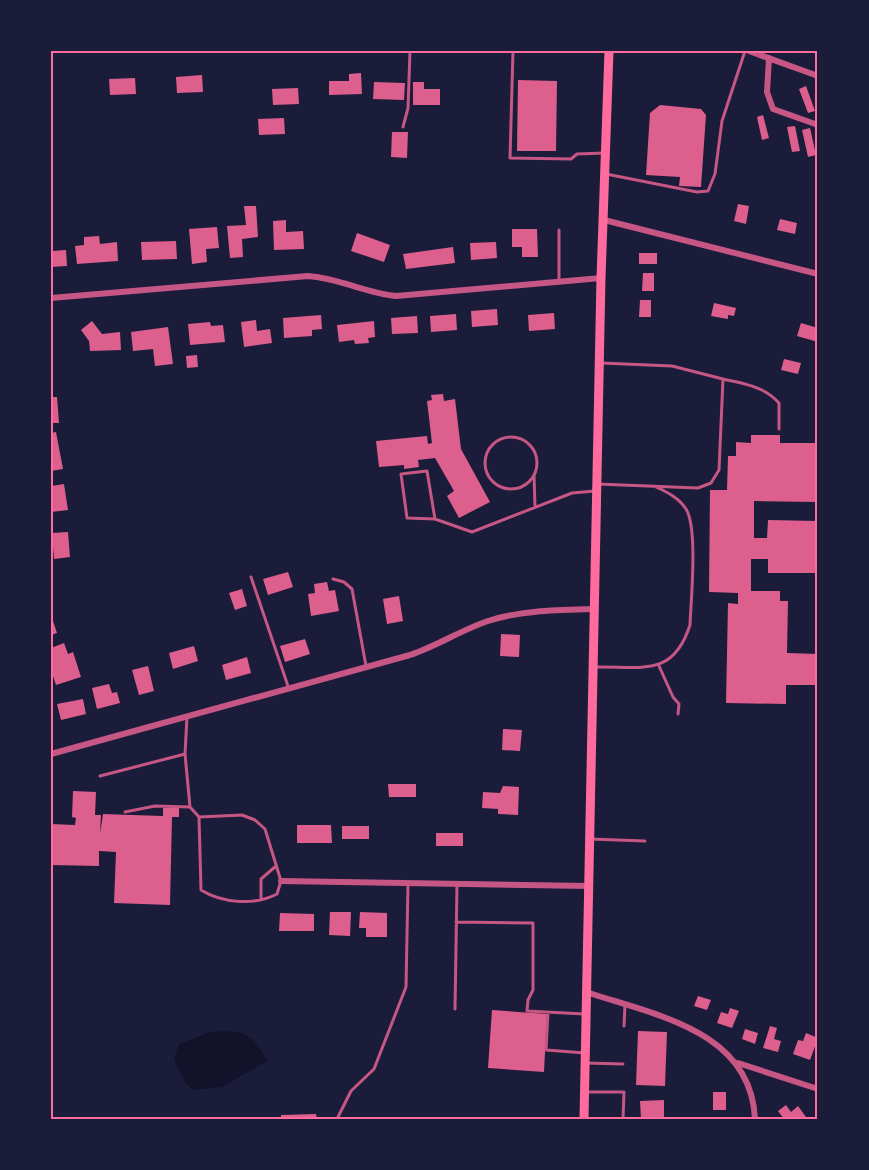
<svg xmlns="http://www.w3.org/2000/svg" width="869" height="1170" font-family="Jost,sans-serif">
  <style>
    .water { fill: #12122b }
    .building { fill: #dd5f8e }
    .lines { fill: none; stroke-linecap: round; stroke-linejoin: round }
    .service { stroke: #c65784; stroke-width: 3 }
    .minor { stroke: #c65784; stroke-width: 6 }
    .primary { stroke: #ff6b9d; stroke-width: 9 }
    .neatline { fill: none; stroke: #ff6b9d; stroke-width: 2 }
  </style>
  <rect width="100%" height="100%" fill="#1b1b3a"/>
  <!-- water -->
  <path class="water" d="M224,1031C251,1033 254,1038 267,1061L222,1087L192,1090L185,1082L174,1059L179,1044L208,1033Z"/>
  <!-- building -->
  <path class="building" d="M361,73L362,94L329,95V81H349V74Z
    M202,75L203,92L177,93L176,77Z
    M135,78L136,94L110,95L109,79Z
    M518,80L557,81L556,151H517Z
    M374,82L405,83L404,100L373,99Z
    M413,82H424V89H440V105H413Z
    M806,86L815,111L808,113L799,89Z
    M298,88L299,104L273,105L272,89Z
    M660,105L701,109L706,115L701,187L679,186L680,177L646,175L650,113Z
    M763,115L769,138L762,140L757,117Z
    M284,118L285,134L259,135L258,119Z
    M795,126L800,151L792,152L787,127Z
    M810,128L816,155L808,157L802,130Z
    M392,132H408L407,158L391,157Z
    M738,204L749,206L746,224L734,221Z
    M244,206H256L258,237L242,239L243,257L230,258L227,226L246,225Z
    M780,219L797,223L795,234L777,230Z
    M286,220V232L303,231L304,249L274,250L273,221Z
    M217,227L219,248L206,249L207,262L192,264L189,229Z
    M512,229H537L538,257H522V247H512Z
    M357,233L390,245L384,262L351,251Z
    M99,236L100,244L117,242L118,261L77,264L75,246L84,245V237Z
    M176,241L177,259L142,260L141,242Z
    M496,242L497,258L471,260L470,243Z
    M453,247L455,263L406,269L403,254Z
    M66,250L67,266L51,267V251Z
    M639,253H657V264H639Z
    M643,273H654V291H642Z
    M640,300H651V317H639Z
    M714,303L736,308L734,316L728,315V319L711,316Z
    M497,309L498,325L472,327L471,311Z
    M554,313L555,329L529,331L528,315Z
    M456,314L457,330L431,332L430,316Z
    M321,315L322,329L312,330V336L284,338L283,318Z
    M417,316L418,333L392,334L391,318Z
    M256,320L257,331L270,329L272,343L244,347L241,322Z
    M92,321L102,334L120,332L121,350L90,351L89,341L81,330Z
    M374,321L375,337L368,338L369,343L355,344L354,340L339,342L337,325Z
    M210,322L211,326L223,325L225,342L190,345L188,324Z
    M801,323L818,328V342L797,336Z
    M168,327L173,364L155,366L153,349L133,351L131,332Z
    M197,355L198,367L187,368L186,356Z
    M784,359L801,363L798,374L781,370Z
    M443,394L444,401L455,399L461,449L490,502L459,518L447,496L454,491L435,458L418,460L419,467L404,469V465L379,467L376,441L427,436L428,444L432,443L427,401L432,400L431,395Z
    M51,397H57L59,423H51Z
    M56,432L63,469L51,471V433Z
    M751,435H780V443H818V502L754,501V538H767L768,520L818,521V573H768V559H751V591H780V601H788L787,653L818,654V685H786V704L726,703L728,603L738,604V593L709,592L710,490H727L728,456H736V442L751,443Z
    M64,484L68,510L51,512V486Z
    M68,532L70,557L54,559L52,533Z
    M288,572L293,587L268,595L263,579Z
    M327,582L329,591L335,590L339,611L311,616L308,594L315,593L314,584Z
    M242,589L247,606L235,610L229,593Z
    M399,596L403,621L387,624L383,599Z
    M51,615L57,633L51,635Z
    M501,634L520,635L519,657L500,656Z
    M305,639L310,654L285,662L280,646Z
    M64,643L68,654L73,652L81,677L56,685L51,670V648Z
    M194,646L198,661L173,669L169,653Z
    M247,657L251,673L226,680L222,665Z
    M148,666L154,691L139,695L132,670Z
    M109,684L112,693L117,692L120,703L97,709L92,688Z
    M83,699L86,714L61,720L57,704Z
    M503,729L522,730L520,751L502,750Z
    M388,784H416V797H389Z
    M503,786L519,787L518,815L498,814V809L482,808L483,792L500,793Z
    M73,791L96,792L95,815H101L100,834L103,814L163,816V808H179V817H172L170,905L114,903L116,852L99,851V866L51,865V824L75,825L76,818L72,817Z
    M297,825H331L332,843H297Z
    M342,826H369V839H342Z
    M436,833H463V846H436Z
    M330,912H351L350,936L329,935Z
    M360,912L387,913V937H366V928H359Z
    M280,913L314,914V931H279Z
    M698,996L711,1000L707,1010L694,1006Z
    M730,1008L739,1011L732,1028L717,1023L721,1012L728,1014Z
    M492,1010L547,1014L544,1072L488,1068Z
    M770,1026L777,1028L774,1039L781,1041L778,1052L763,1048Z
    M745,1029L758,1033L755,1044L742,1039Z
    M638,1031L667,1032L665,1086L636,1085Z
    M806,1033L818,1038L810,1060L793,1054L798,1040L803,1041Z
    M713,1092H726V1110H713Z
    M664,1100V1119H641L640,1101Z
    M786,1105L791,1112L798,1106L806,1117L784,1119L778,1111Z
    M316,1114L317,1119H281V1115Z"/>
  <g class="lines">
    <!-- service -->
    <path class="service" d="M513,51L510,158L571,159L577,154L605,153
      M403,127L408,108L410,51
      M606,174L697,192L708,191L715,174L722,121L745,51
      M559,230V282
      M723,379C744,384 764,386 779,403V429
      M485 463a26 26 0 1 1 52 0a26 26 0 1 1-52 0Z
      M534,475L535,507
      M597,484L698,488L711,483L719,470L723,379L672,366L601,363
      M435,519L427,471L401,474L407,518L435,519L472,532L572,493L595,491
      M251,577L289,689
      M333,579L344,582L352,589L366,666
      M659,666L673,697L679,704L678,714
      M595,667C642,666 673,678 690,625C691,599 698,528 686,509C679,498 667,492 656,487
      M187,717L185,754L190,807L199,817L201,890C222,903 254,906 277,894L281,881L265,829L255,820L242,815L199,817
      M100,776L185,754
      M125,812L155,806L190,807
      M590,839L645,841
      M261,899V879L276,866
      M456,922L533,923V990L528,1000L527,1011L584,1014
      M455,1009L457,885
      M548,1013L546,1050L585,1053
      M624,1026L625,1005
      M586,1063L623,1064
      M587,1092H624L623,1119
      M337,1119L351,1091L374,1069L406,987L408,884"/>
    <!-- minor -->
    <path class="minor" d="M749,51L818,76
      M769,58L767,92L773,109L818,125
      M604,220L818,274
      M51,298L308,276C339,278 365,293 396,296L601,278
      M51,754L410,655C437,646 461,630 488,621C522,610 558,610 594,609
      M281,881L589,886
      M586,992C654,1015 751,1030 755,1119
      M738,1063L818,1089"/>
    <!-- primary -->
    <path class="primary" d="M584,1119L601,278L609,51"/>
  </g>
  <!-- border -->
  <rect width="869" height="1170" fill="none" stroke="#1b1b3a" stroke-width="105"/>
  <rect x="52" y="52" width="764" height="1066" class="neatline"/>
</svg>
